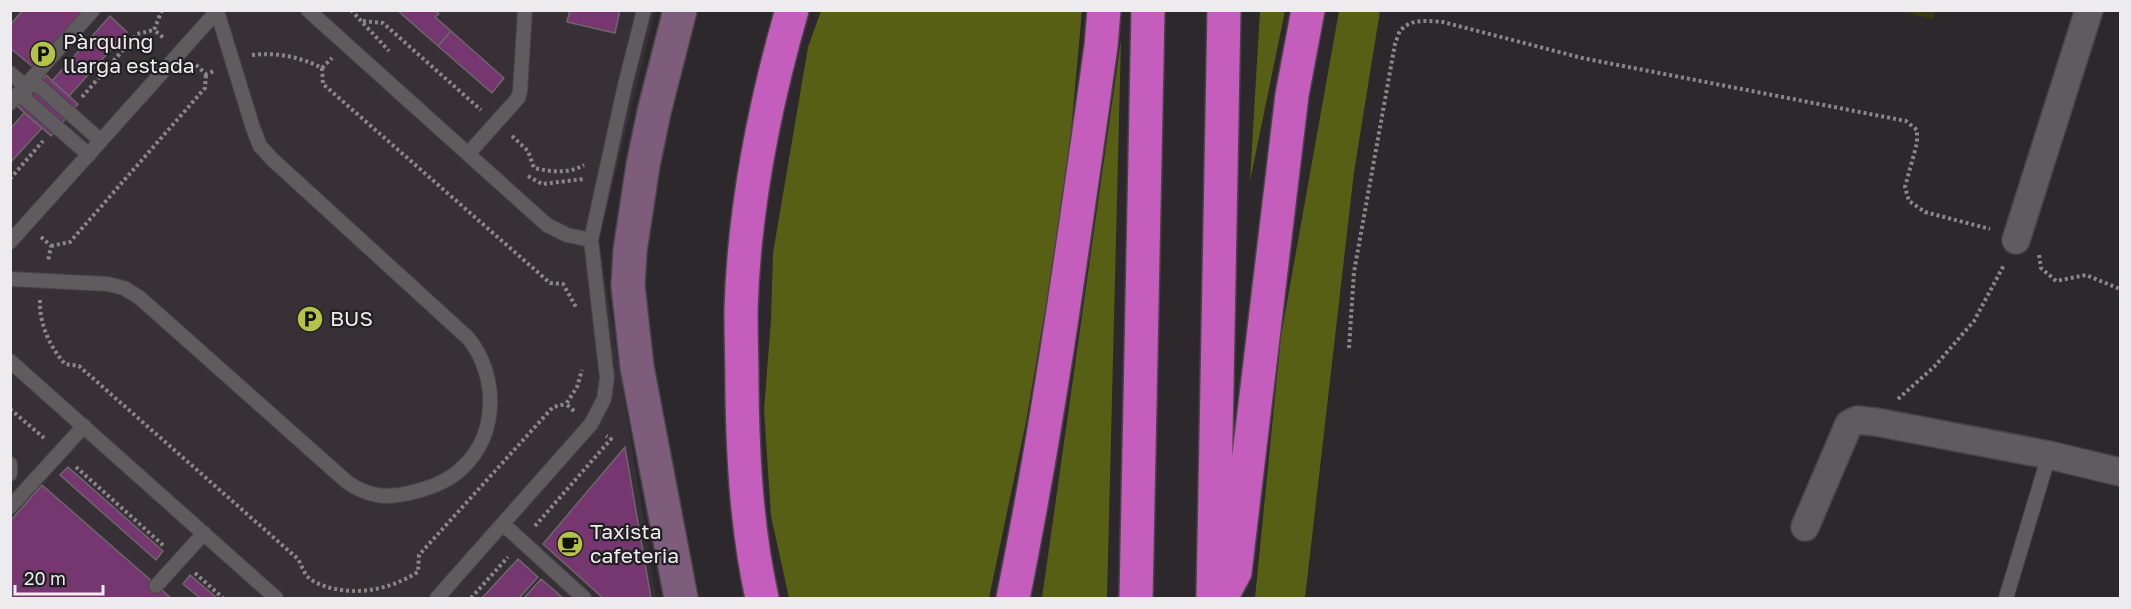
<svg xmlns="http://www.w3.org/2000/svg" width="2131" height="609" font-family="'Golos Text',sans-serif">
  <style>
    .built { fill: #383037 }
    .green { fill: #373c10 }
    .forest { fill: #575f15 }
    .building { fill: #763771; stroke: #6c676b; stroke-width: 1.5 }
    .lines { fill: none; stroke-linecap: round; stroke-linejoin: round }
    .lane-casing { stroke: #484548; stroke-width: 16 }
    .street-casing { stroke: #484548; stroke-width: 30 }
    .secondary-casing { stroke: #484548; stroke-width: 36 }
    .highway-casing { stroke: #484548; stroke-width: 36 }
    .path { stroke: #8a8789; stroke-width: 4; stroke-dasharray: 3 3; stroke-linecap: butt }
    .lane { stroke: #5f5b5f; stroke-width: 14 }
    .street { stroke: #5f5b5f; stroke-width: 27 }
    .secondary { stroke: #7e5c7b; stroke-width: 33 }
    .highway { stroke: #c55dbd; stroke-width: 33 }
    .labels { text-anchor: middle; stroke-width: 4.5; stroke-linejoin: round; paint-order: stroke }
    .poi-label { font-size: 21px; fill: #edebed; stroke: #221f22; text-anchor: start }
  </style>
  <rect width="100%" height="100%" fill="#2c282b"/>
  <!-- built -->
  <path class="built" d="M10,11H655L599,241L656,598H11Z"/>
  <!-- green -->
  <path class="green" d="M1901,11L1935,10V11L1933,19Z"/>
  <!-- forest -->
  <path class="forest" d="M821,11H1082L1066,187L1026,422L989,598H789L771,516L764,410L771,320L773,253L808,47Z
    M1260,11H1285L1250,181Z
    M1339,11H1380L1354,172L1305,598H1255L1281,336Z
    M1121,40L1107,598H1042Z"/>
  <!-- building -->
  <path class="building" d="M23,10H83L33,67L10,48V25Z
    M397,10H435L439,14L435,17L451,31L438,46Z
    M570,10H620L615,33L567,22Z
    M110,16L127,32L69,96L52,81Z
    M451,31L504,78L492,93L438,46Z
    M46,75L78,104L51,136L18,107Z
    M24,113L42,128L10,163V129Z
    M625,447L651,598H603L543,544Z
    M68,467L163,551L156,560L60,475Z
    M42,485L171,598H10V521Z
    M518,559L538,577L519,598H482Z
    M190,575L217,598H200L183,584Z
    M541,579L562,597L561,598H524Z"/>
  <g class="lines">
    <defs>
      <path id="lane" d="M308,10L547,225L567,235L591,240L607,378L604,399L591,424L437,598
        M10,73L25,86V99L89,155
        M25,86L38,85L101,141
        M10,103L93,10
        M468,154L518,98L520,91L525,10
        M591,240L625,85L644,10
        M10,242L218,10
        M10,279L108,284L124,288L140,298L347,482C368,497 388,499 413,492C430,488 449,481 462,468C499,435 498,374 468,338L273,160L260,146L253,128L217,11
        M10,361L276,598
        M10,464V474
        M10,507L84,426
        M503,524L584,598
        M156,586L204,533
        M2006,598L2049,455"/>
      <path id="street" d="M2016,240L2089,10
        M1805,527L1849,424L1857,420L1876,422L2049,455L2120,472"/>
      <path id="secondary" d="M680,10L654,112L643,165L630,251L628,286L637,367L681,598"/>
      <path id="highway" d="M762,598C747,530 743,461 742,391C742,364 741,337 741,310C744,209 764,107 792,10
        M1013,598C1050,416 1075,231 1101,46L1104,10
        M1136,598L1148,10
        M1213,598L1224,10
        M1221,598L1235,572L1292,95L1308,10"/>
    </defs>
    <!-- lane casing -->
    <use href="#lane" class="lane-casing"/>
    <!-- street casing -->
    <use href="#street" class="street-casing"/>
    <!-- secondary casing -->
    <use href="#secondary" class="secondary-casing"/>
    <!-- highway casing -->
    <use href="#highway" class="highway-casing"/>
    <!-- path -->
    <path class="path" d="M162,10L154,30L165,39
      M351,10L389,51
      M363,21L383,23L481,110
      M252,55C277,52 300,57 322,68L323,84L550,283L563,284L576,307
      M196,65L206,74L214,71
      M322,68L332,58
      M82,97L137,34L154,30
      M512,136L528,151L534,168C552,172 568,174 584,165
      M528,176L542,184L584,179
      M10,179L43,141
      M41,237L51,246L48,261
      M51,246L70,242L205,88L206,74
      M2039,255L2041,268L2056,281L2086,275L2120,289
      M40,300C39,324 50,347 65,364L79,366L298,559C301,564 303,571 307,576C311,581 321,585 327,587C360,596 390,589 418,572L419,555L553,407L566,404
      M1349,348L1354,272L1395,44C1397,40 1398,33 1401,30C1411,18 1430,21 1443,22L1582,58L1906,121L1917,130V143L1905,187L1909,201L1925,212L1990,229
      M1898,399L1934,367L1974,321L2004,265
      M10,409L44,438
      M574,411L566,404L577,387L582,370
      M76,467L164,546
      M535,526L611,439L606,436
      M195,573L223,598
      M471,598L508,557"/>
    <!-- lane -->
    <use href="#lane" class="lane"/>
    <!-- street -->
    <use href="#street" class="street"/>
    <!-- secondary -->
    <use href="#secondary" class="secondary"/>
    <!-- highway -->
    <use href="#highway" class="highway"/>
  </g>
  <!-- icons -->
  <defs>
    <symbol id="parking-disc" viewBox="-11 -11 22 22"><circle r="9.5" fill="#b4c24a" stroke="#221f22"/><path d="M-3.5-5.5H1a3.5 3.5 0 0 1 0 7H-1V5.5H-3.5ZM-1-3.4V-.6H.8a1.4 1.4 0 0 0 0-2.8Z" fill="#111"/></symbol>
    <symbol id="cafe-disc" viewBox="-11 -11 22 22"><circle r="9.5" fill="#b4c24a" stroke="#221f22"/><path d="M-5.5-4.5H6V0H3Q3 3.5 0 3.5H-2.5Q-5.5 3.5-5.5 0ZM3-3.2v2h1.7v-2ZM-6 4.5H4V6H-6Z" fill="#111"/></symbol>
  </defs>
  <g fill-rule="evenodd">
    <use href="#parking-disc" x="28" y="39" width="30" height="30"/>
    <use href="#parking-disc" x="295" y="304" width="30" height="30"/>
    <use href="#cafe-disc" x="555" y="529" width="30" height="30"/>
  </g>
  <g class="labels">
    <!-- poi labels -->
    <g class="poi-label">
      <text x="63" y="49">Pàrquing<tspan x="63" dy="24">llarga estada</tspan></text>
      <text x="330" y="326">BUS</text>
      <text x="590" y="539">Taxista<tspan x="590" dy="24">cafeteria</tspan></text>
    </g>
  </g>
  <!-- border -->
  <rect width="2131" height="609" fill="none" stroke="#edebed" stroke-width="24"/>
  <!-- scale -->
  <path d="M15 585v9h88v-9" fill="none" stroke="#edebed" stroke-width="3"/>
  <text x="24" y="585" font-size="18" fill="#edebed" stroke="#221f22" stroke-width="4.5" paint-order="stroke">20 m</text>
</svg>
